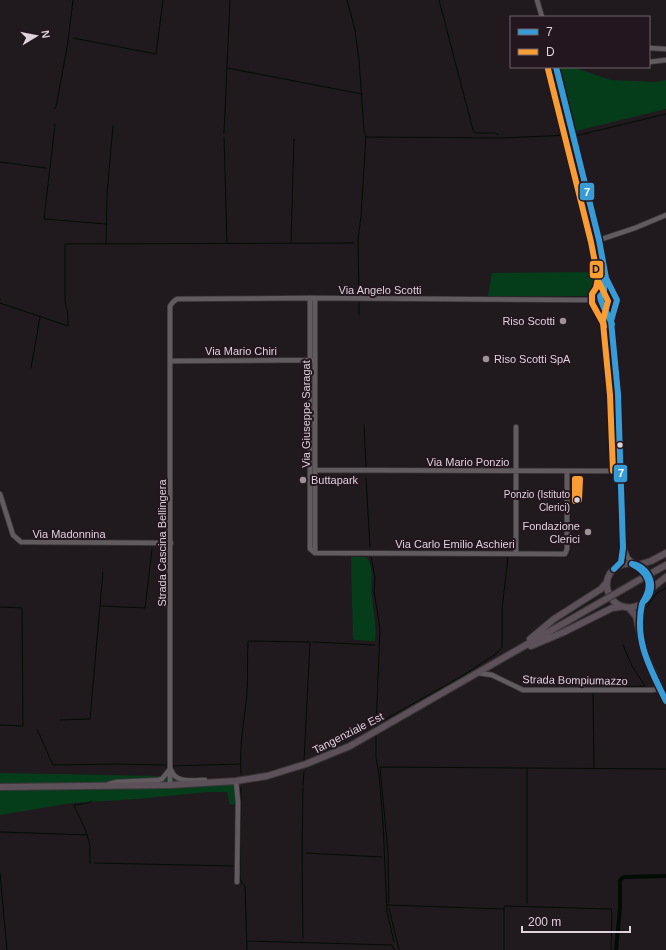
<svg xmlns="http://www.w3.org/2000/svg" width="666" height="950" font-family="Arial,sans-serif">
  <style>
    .green { fill: #053d1b }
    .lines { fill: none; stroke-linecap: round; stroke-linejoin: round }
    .stream { stroke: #030c04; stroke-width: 1 }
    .canal { stroke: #030c04; stroke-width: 4 }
    .minor-casing { stroke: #3c363a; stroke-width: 6 }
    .major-casing { stroke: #3c363a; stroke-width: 8 }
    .minor { stroke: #615b5f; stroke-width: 4.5 }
    .major { stroke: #5c5158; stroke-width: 6 }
    .major-bridge-casing { stroke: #3c363a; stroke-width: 8; stroke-linecap: butt }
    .major-bridge { stroke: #5c5158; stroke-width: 6 }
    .bus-1-casing { stroke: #24161f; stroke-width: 9 }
    .bus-2-casing { stroke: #24161f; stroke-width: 9 }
    .bus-1 { stroke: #379cd6; stroke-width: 6 }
    .bus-2 { stroke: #f89d33; stroke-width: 6 }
    .poi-dot { fill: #9c9298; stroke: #24161f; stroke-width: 1.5 }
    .bus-dot { fill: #ded3da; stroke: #24161f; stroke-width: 1.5 }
    .labels { text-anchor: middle; stroke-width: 4; stroke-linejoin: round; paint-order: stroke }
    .bus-label { font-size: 10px; fill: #ded3da; stroke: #24161f; text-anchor: end }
    .street-label { font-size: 11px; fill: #ded3da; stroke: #24161f }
    .poi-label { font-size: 11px; fill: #ded3da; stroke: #24161f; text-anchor: end }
    .line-badge { stroke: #24161f; stroke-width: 1.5 }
    .badge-label { font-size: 11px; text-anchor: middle; font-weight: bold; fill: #fff }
    .pale-badge-label { font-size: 11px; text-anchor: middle; font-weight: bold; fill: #111 }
  </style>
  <rect width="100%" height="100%" fill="#201a1e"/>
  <!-- green -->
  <path class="green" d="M560,67H573L610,80L656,82L666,80V109L576,131L560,73Z
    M599,272C601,283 597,290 588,296H488L492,273Z
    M351,557H366C375,565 370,586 372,597C373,612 377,626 375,641L355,640L353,639Z
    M0,773L157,776L171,779H237L239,803L230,805L227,792H208L138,799L72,803L0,815Z"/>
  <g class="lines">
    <!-- stream -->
    <path class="stream" d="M347,0L355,30L359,60L364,131L366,135L361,216L358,240L359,296
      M439,0L473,130L475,133H495L499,135
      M73,38L156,54L163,0
      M227,68L362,94
      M54,109L56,107L68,42L73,0
      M55,124L44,219L106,224
      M224,133L230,0
      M575,136L666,114
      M224,137L227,243
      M366,137L501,138L570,135
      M0,162L46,168
      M291,242L294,139
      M106,244L107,194L113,126
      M0,298V300
      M0,303L68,326V315L65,301V244L354,243
      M359,315V302
      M31,368L40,317
      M364,425L366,467
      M366,478L370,547
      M371,557L375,578L374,591L380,629L376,727
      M101,606L145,608L152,549
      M0,607L22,608L23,722V726L0,725
      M645,637L643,612L657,593L666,588
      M313,642L375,645
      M593,688L645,686L632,666L623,645
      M593,692L594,768
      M60,720L90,719L103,572
      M377,724L464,675L497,653L502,647V609L508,557
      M37,729L53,765L115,764L167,765
      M376,736V758L379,775L383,823L387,912L394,942
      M172,766L240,764
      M241,774C239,748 244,720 247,694C248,676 247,658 248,641L310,642L304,761
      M303,786L304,772
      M241,788L240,879L242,883L245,886L247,950
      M0,832L88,835
      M306,853L382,857
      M91,863H90V846L86,831L74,805C80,804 88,804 92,801
      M94,863L233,866
      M0,873L7,950
      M389,903L388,853L380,767L666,769
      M527,903V769
      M387,905L504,909
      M389,908L399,950
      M303,938L302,852L303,788
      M247,941L392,945L394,950
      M504,950V906L611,909L612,912L611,950"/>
    <!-- canal -->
    <path class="canal" d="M616,950L620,909V880L624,877L666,876"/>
    <defs>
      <path id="minor" d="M537,0L542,17
        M649,48L666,49
        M649,62L666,60
        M556,67L599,240L606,278L604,292
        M599,240L635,228L666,215
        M606,278L617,300L611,321L618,394L623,548L621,562L618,565
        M601,295L600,302L603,306L608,308L615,305
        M310,298V549L315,553L565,554L567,549V471
        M587,300L601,304
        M605,308L611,321
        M171,361L313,360
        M315,470L621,471
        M0,494L13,535L21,542L171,543
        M624,548L628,558L635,564
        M315,553V299
        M516,553V427
        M478,673L492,675L523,690H652L661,689
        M171,770C176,784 193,780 205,780
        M236,781L238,802L237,882
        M109,784L117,782L158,780L162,779L170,769
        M170,785V306L173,302L177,299L310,298L587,300L600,296"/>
      <path id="major" d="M638,565L651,561L666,553
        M657,570L666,565
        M652,588L666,577
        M620,591L639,580
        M629,608L636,616L644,652L666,701
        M638,625C639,618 639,610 643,604C647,597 652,594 652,585C651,577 647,569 639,566C634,563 627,563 621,565C593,575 610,620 642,604
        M530,639L554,619L601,589L607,582
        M531,646L564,632L612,608L620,607
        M0,787L170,785L236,781L267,776L306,764L350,746L606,599"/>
    </defs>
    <!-- minor casing -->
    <use href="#minor" class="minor-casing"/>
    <!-- major casing -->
    <use href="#major" class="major-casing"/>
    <!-- minor -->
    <use href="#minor" class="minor"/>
    <!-- major -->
    <use href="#major" class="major"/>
    <defs>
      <path id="major-bridge" d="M639,580L657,570
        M606,599L620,591"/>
    </defs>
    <!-- major-bridge casing -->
    <use href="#major-bridge" class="major-bridge-casing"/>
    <!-- major-bridge -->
    <use href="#major-bridge" class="major-bridge"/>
    <defs>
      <path id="bus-1" d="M556,67L599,240L606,278L617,300L611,321L618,394L623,548L621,562L614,569
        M605,275L604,292L600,296C600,303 609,316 612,324
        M632,564C650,573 653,586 643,602
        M632,564C651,567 658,591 643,602
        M642,604C634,641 650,668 666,701"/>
      <path id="bus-2" d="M548,69L591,242L598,278L596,288L592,294V303L603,323L610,395L613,471
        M598,280L608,301L603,320L604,327
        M575,479H580L579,500L575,501Z"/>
    </defs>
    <!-- bus-1 casing -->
    <use href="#bus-1" class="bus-1-casing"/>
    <!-- bus-2 casing -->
    <use href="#bus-2" class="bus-2-casing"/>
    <!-- bus-1 -->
    <use href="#bus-1" class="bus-1"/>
    <!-- bus-2 -->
    <use href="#bus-2" class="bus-2"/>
  </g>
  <!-- markers -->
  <g class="poi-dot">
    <circle cx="563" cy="321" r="4"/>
    <circle cx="486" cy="359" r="4"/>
    <circle cx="303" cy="480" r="4"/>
    <circle cx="588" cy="532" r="4"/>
  </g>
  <g class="bus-dot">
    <circle cx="620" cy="445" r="3.5"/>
    <circle cx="577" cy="500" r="3.5"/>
  </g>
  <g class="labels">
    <!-- bus labels -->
    <g class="bus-label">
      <text x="570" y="498">Ponzio (Istituto<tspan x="570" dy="13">Clerici)</tspan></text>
    </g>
    <!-- street labels -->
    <g class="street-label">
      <text x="380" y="294">Via Angelo Scotti</text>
      <text x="241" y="355">Via Mario Chiri</text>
      <text transform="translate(306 414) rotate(-90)" y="4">Via Giuseppe Saragat</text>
      <text x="468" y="466">Via Mario Ponzio</text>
      <text x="69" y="538">Via Madonnina</text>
      <text transform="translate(162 543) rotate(-90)" y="4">Strada Cascina Bellingera</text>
      <text x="455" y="548">Via Carlo Emilio Aschieri</text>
      <text transform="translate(575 680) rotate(1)" y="4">Strada Bompiumazzo</text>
      <text transform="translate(348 733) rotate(-27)" y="4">Tangenziale Est</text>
    </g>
    <!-- poi labels -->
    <g class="poi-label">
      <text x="555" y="325">Riso Scotti</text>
      <text x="494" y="363" text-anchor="start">Riso Scotti SpA</text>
      <text x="311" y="484" text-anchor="start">Buttapark</text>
      <text x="580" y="530">Fondazione<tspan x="580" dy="13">Clerici</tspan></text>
    </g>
  </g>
  <g class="line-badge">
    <rect x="579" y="182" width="16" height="19" rx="4" fill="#379cd6"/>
    <rect x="589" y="260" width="15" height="19" rx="4" fill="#f89d33"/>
    <rect x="613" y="464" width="15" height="19" rx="4" fill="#379cd6"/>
  </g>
  <g class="badge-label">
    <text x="587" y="196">7</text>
    <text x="621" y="477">7</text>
  </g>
  <g class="pale-badge-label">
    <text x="596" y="273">D</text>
  </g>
  <!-- legend -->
  <rect x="510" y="16" width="140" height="52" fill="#24161f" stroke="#6e626a"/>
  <rect x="518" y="29" width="20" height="6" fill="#379cd6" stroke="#6e626a"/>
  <text x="546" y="36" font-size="12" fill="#ded3da">7</text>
  <rect x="518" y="49" width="20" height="6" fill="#f89d33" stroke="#6e626a"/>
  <text x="546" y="56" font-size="12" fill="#ded3da">D</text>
  <!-- north arrow -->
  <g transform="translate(36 36) rotate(80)" stroke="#24161f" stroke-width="3" paint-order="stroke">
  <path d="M0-3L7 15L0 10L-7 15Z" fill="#ded3da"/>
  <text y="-6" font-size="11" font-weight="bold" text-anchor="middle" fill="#ded3da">N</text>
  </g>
  <!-- scale -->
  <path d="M522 926v6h108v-6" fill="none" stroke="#ded3da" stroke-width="2"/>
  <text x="528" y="926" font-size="12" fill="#ded3da" stroke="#24161f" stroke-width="3" paint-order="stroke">200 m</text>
</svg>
